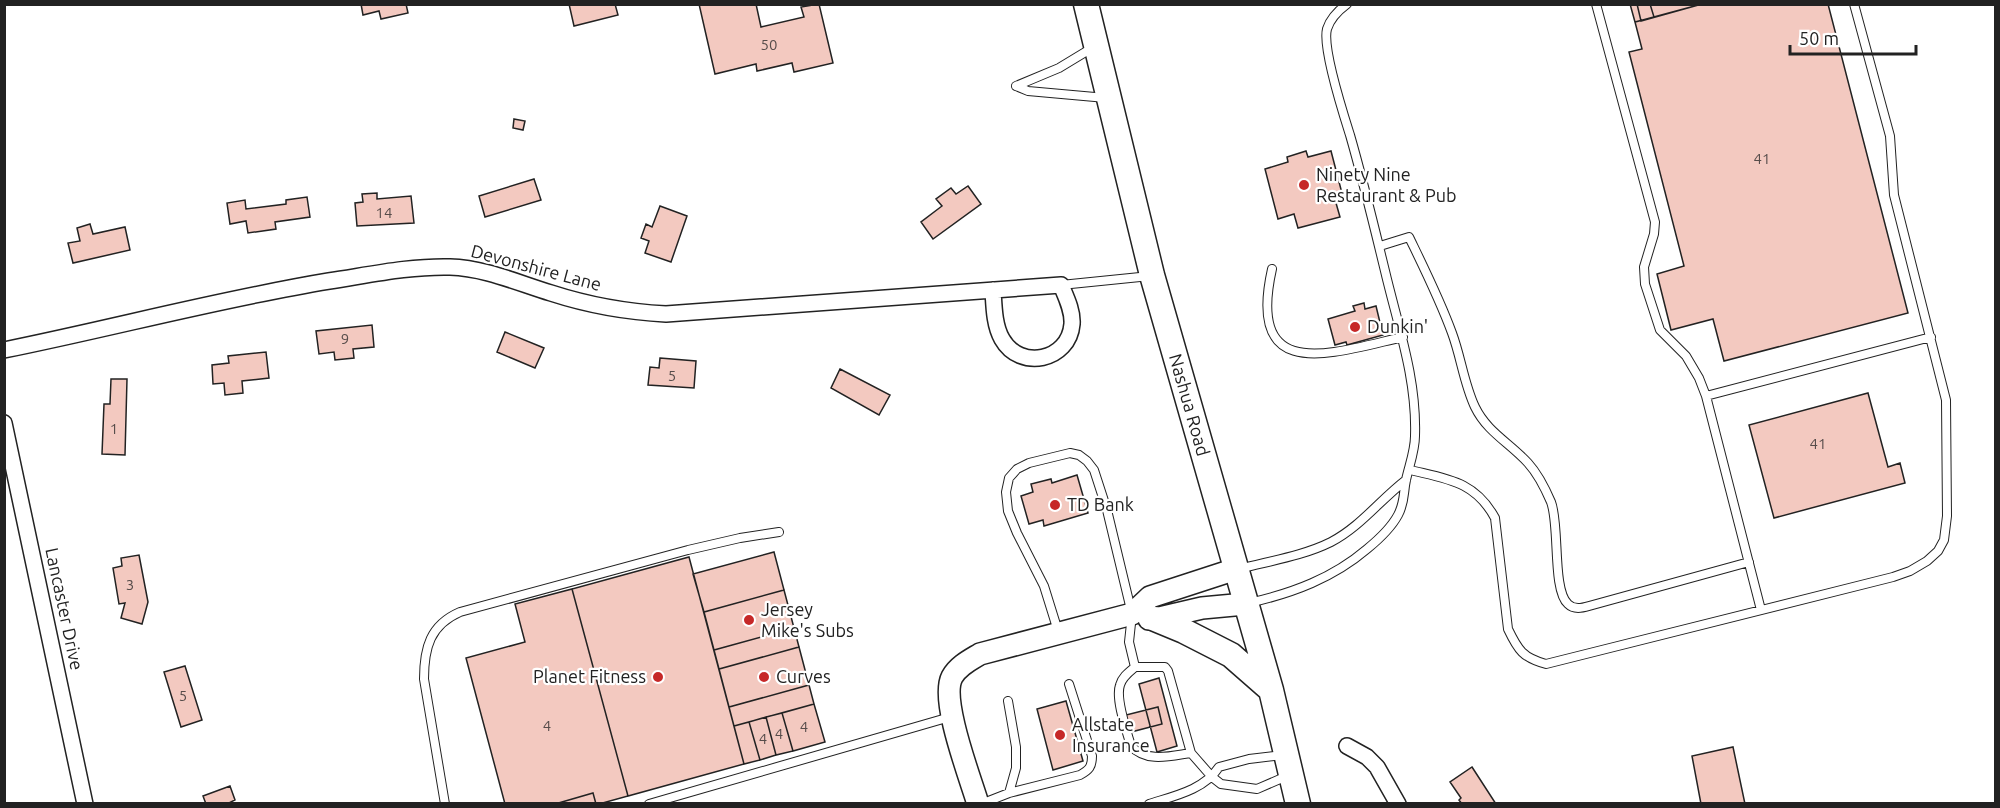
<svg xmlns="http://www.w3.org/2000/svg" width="2000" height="808" font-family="Ubuntu,sans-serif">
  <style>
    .building { fill: #f3c9c0; stroke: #222; stroke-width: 1.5 }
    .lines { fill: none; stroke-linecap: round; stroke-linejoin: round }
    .lane-casing { stroke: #222; stroke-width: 10 }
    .street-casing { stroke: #222; stroke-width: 18 }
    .secondary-casing { stroke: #222; stroke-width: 24 }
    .primary-casing { stroke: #222; stroke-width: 27 }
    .lane { stroke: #fff; stroke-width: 8 }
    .street { stroke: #fff; stroke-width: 15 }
    .secondary { stroke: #fff; stroke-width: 21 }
    .primary { stroke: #fff; stroke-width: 24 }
    .poi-dot { fill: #c62828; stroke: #fff; stroke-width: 2 }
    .labels { text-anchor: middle; stroke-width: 4.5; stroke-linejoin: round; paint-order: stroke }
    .number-label { font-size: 15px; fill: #564c4a }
    .poi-label { font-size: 18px; fill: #222; stroke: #fff; text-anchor: start }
    .street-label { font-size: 18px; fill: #222; stroke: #fff }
  </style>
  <rect width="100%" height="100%" fill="#fff"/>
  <!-- building -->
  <path class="building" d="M361,4H406L408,13L381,19L379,11L363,15Z
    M569,4H615L618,15L574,26Z
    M699,4H756L761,27L804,17L801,7L819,4L833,63L794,72L792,63L757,71L756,64L715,74Z
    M1630,4H1650L1654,17L1635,22Z
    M1637,4H1702L1641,21Z
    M1702,4H1828L1908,313L1724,361L1713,319L1671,330L1657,274L1684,266L1629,52L1642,49L1635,22Z
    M514,119L525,121L523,130L513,128Z
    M1306,151L1308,157L1331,151L1344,201L1336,203L1340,217L1298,228L1294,214L1278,219L1265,169L1288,162L1287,157Z
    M534,179L541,200L485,217L479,196Z
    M968,186L981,204L933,239L921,222L942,206L936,199L951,188L956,194Z
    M377,193V199L411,196L414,223L357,226L355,203L363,202L362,194Z
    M307,197L310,217L275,222L276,229L248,233L246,221L230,224L227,203L245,200L246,209L286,204V200Z
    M660,206L687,216L671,262L645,253L649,241L641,238L646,224L652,227Z
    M90,224L93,234L125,227L130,250L73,263L68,243L80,241L77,228Z
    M1364,303L1365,309L1376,306L1383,335L1347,345L1346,342L1335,345L1328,319L1355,311L1353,306Z
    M372,325L374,347L353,349L354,358L335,360L334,352L319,354L316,331Z
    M505,332L544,348L535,368L497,352Z
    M266,352L269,378L242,381L243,393L225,395L224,383L213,384L212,365L229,363L228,356Z
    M660,358L696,361L694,388L648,385L650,367L659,368Z
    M840,369L890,395L879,415L831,388Z
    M111,379H127L125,455L102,454L104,404H110Z
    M1868,393L1888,467L1900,463L1905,483L1774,518L1749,425Z
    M1077,475L1088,513L1044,526L1043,520L1029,524L1021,496L1033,492L1031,484L1051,479L1052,483Z
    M774,552L784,590L704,612L693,574Z
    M139,555L148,602L142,624L121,618L125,603L119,604L113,568L122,566L121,558Z
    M689,557L744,764L628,796L572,589Z
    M572,589L628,796L599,804H596L593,793L555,804H505L466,658L525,642L515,604Z
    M784,590L794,628L714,650L704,612Z
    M794,628L799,647L719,669L714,650Z
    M799,647L809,685L729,707L719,669Z
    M185,666L202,720L181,727L164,672Z
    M1159,678L1177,746L1157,752L1139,684Z
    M809,685L814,704L734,726L729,707Z
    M1066,701L1083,761L1053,770L1037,709Z
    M814,704L825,742L793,751L782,713Z
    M1158,707L1162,724L1131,732L1126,715Z
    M782,713L793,751L776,755L766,717Z
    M766,717L776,755L760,760L749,722Z
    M749,722L760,760L744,764L734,726Z
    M1733,747L1745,804H1701L1692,756Z
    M1472,767L1496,804H1462L1459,800L1461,798L1450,782Z
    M230,786L235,800L227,804H206L203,796Z
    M593,793L596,804H555Z"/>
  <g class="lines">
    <defs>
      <path id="lane" d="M1596,4L1655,222L1654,234L1644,267L1645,284L1660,330L1686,356L1699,378L1706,396L1761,610
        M1016,86L1028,91L1106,98
        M1016,86L1059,68L1092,48
        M1380,246L1409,237C1424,268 1440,300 1452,333C1461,357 1464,384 1475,407C1487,432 1510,443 1528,463C1538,474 1545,488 1551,502C1560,525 1552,590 1568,604C1574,610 1582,608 1589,606L1749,562
        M1272,269C1246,385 1332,353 1403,337
        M1061,285L1150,276
        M1706,396L1931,337
        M1410,470C1447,479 1475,481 1495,518L1508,629C1518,650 1523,658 1546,664L1893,577L1910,571L1927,561L1938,551L1944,540L1947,516L1946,400L1894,195L1890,136L1854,4
        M1239,569C1269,561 1303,556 1331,542C1360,527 1380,500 1406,480
        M1249,603C1293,593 1333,578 1367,549C1378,540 1391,528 1398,515C1405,502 1403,494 1406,480C1409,466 1415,451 1415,436C1417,379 1398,326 1385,271C1374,226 1363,180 1350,135C1343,113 1322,48 1327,29C1330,19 1339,10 1347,4
        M1058,631L1044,586L1017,533L1008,511L1006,492L1009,478L1017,469L1029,463L1070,453L1079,455L1087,461L1094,470L1107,510L1132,614L1129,642L1135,667C1129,672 1122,677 1120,685C1115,699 1127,732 1131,746C1147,763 1170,756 1191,753L1212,777L1221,784L1257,789L1287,776
        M1135,667H1165L1168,671L1191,753
        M1008,701L1016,747V768L1009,793
        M445,804L424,679C424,648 430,625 460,612L688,550L740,538L779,532
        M649,804L950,717
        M981,804L1009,793L1080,775C1089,770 1092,767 1092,756L1069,684
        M1149,804C1174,796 1204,790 1219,767L1249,759L1283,755"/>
      <path id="street" d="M4,350C113,328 220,299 329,281C369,275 409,266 450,267C485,268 518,283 551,293C588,305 627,312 666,314L1061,285C1066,297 1073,311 1072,324C1069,361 1020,371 1002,339C994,325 994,306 993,290
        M4,423L85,804
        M1347,746L1367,757L1377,767L1398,804"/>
      <path id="secondary" d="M1149,619H1155L1202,608L1245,604
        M978,804C970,777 940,700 952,677C958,666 970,660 980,654L1132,614L1150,597L1236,569"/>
      <path id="primary" d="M1086,4L1152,275L1271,690L1298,804
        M1155,619L1184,631L1231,655L1271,690"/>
    </defs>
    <!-- lane casing -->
    <use href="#lane" class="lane-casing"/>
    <!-- street casing -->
    <use href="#street" class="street-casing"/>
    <!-- secondary casing -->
    <use href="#secondary" class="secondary-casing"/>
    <!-- primary casing -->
    <use href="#primary" class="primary-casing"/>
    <!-- lane -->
    <use href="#lane" class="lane"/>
    <!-- street -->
    <use href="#street" class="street"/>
    <!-- secondary -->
    <use href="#secondary" class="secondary"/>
    <!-- primary -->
    <use href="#primary" class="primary"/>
  </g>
  <!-- markers -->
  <g class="poi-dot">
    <circle cx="1304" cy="185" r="6"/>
    <circle cx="1355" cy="327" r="6"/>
    <circle cx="1055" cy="505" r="6"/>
    <circle cx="749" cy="620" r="6"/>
    <circle cx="658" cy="677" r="6"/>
    <circle cx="764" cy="677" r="6"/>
    <circle cx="1060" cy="735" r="6"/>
  </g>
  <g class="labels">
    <!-- number labels -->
    <g class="number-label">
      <text x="769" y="50">50</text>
      <text x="1762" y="164">41</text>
      <text x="384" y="218">14</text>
      <text x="345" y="344">9</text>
      <text x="672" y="381">5</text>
      <text x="114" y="434">1</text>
      <text x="1818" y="449">41</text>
      <text x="130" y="590">3</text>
      <text x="183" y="701">5</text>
      <text x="547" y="731">4</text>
      <text x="804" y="732">4</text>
      <text x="779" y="739">4</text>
      <text x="763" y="744">4</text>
    </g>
    <!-- poi labels -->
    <g class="poi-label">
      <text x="1316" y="181">Ninety Nine<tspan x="1316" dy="21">Restaurant &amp; Pub</tspan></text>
      <text x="1367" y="333">Dunkin'</text>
      <text x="1067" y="511">TD Bank</text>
      <text x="761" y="616">Jersey<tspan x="761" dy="21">Mike's Subs</tspan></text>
      <text x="646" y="683" text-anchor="end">Planet Fitness</text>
      <text x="776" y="683">Curves</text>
      <text x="1072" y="731">Allstate<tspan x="1072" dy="21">Insurance</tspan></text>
    </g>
    <!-- street labels -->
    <g class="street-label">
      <text transform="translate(536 268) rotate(15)" y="6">Devonshire Lane</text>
      <text transform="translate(1189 405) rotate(74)" y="6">Nashua Road</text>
      <text transform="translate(64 609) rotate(78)" y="6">Lancaster Drive</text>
    </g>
  </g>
  <!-- border -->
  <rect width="2000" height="808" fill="none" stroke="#222222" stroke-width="12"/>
  <!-- scale -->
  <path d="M1790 45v9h126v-9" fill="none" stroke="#222222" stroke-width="3"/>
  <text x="1799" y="45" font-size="18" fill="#222222" stroke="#ffffff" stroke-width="4.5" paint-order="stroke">50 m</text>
</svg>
